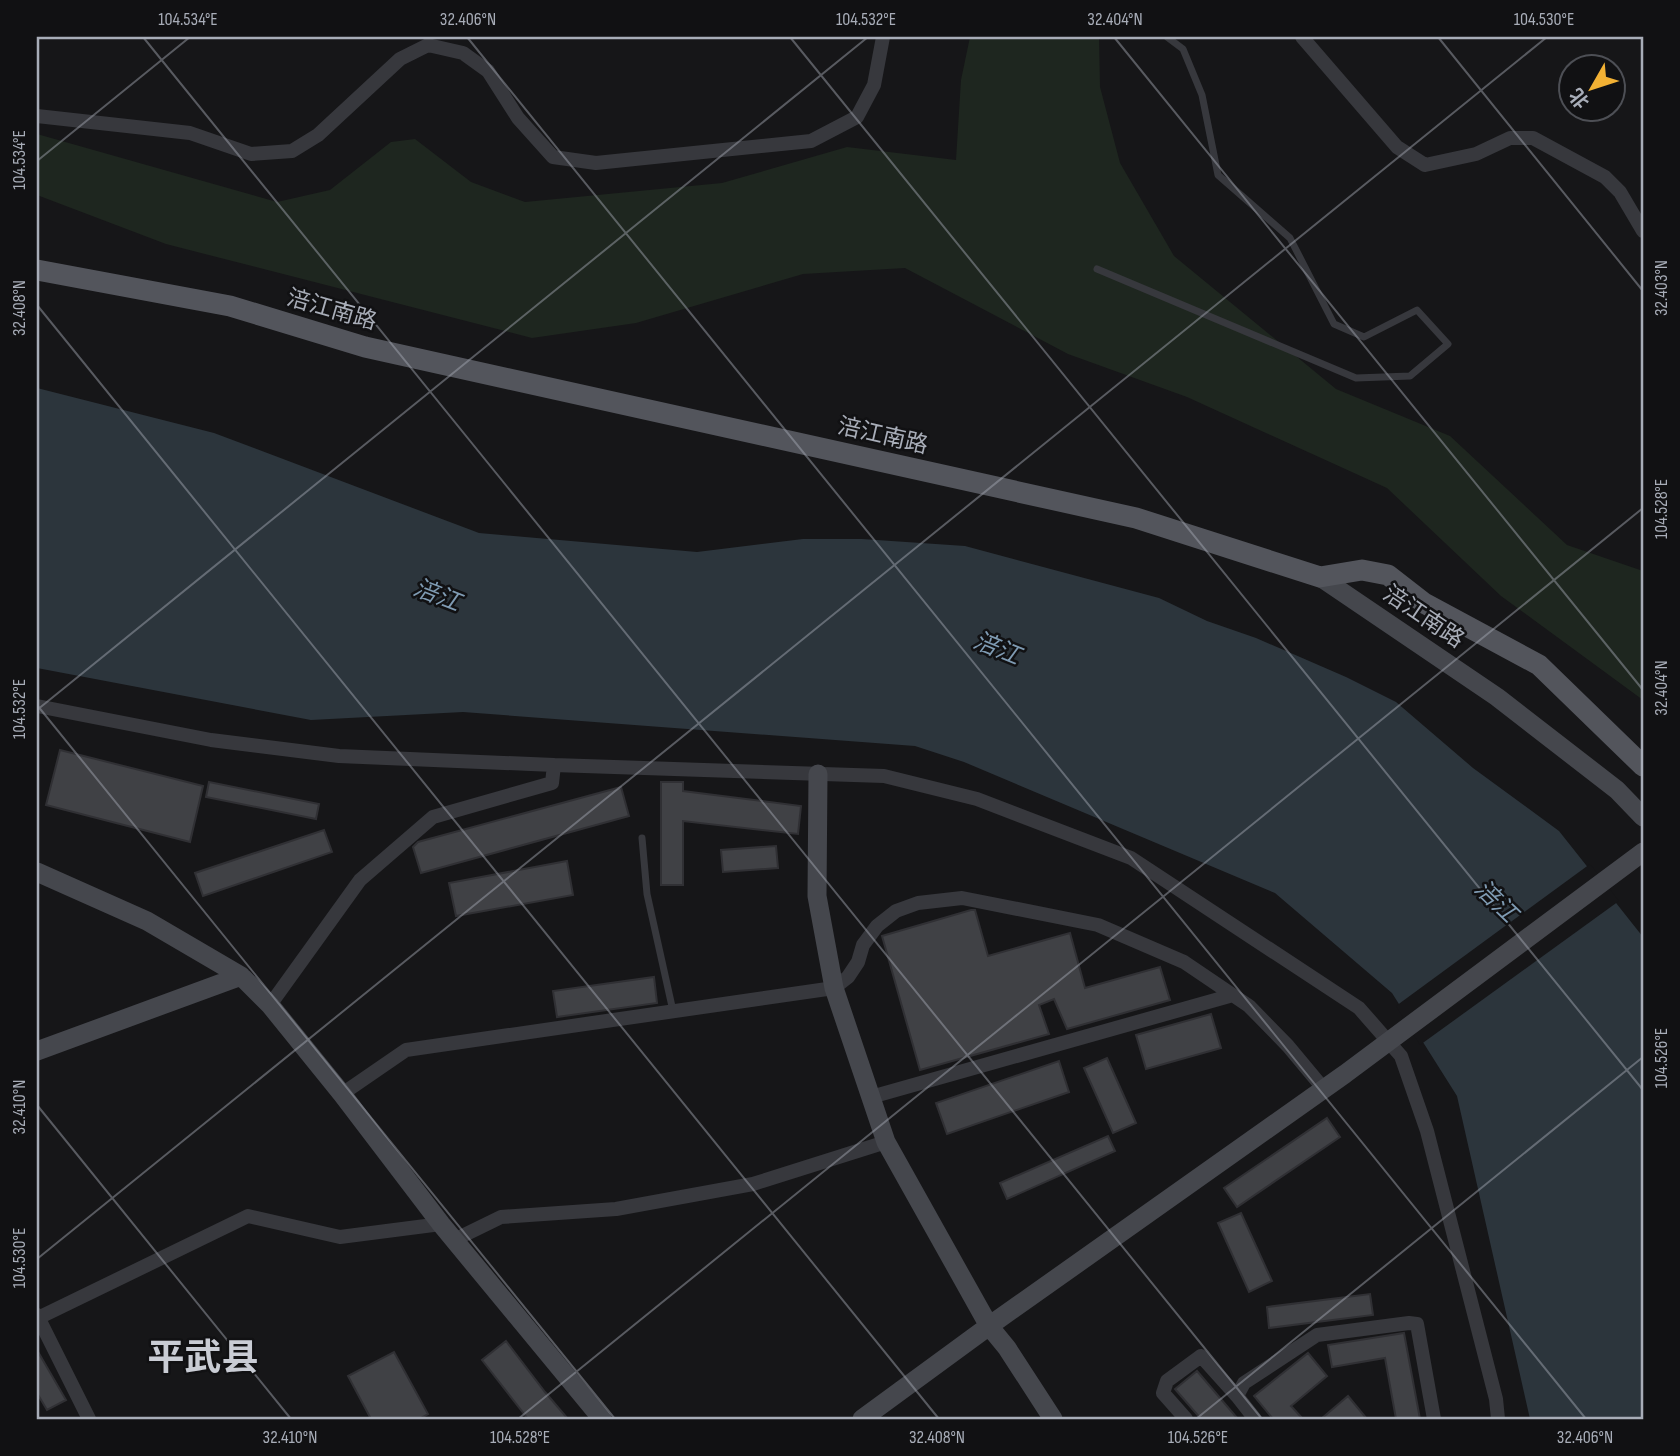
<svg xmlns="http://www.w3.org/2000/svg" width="1680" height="1456" font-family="'Sofia Sans Condensed','Noto Sans SC',sans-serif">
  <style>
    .green { fill: #1e261f }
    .water { fill: #2c353c }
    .pier { fill: #161618 }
    .building { fill: #404145; stroke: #303034; stroke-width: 2 }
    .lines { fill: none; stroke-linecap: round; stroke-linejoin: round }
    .lane { stroke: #37383d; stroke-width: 7 }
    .street { stroke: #37383d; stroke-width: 14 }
    .secondary { stroke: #45474d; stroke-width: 19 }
    .primary { stroke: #53555c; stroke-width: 21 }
    .ticks { fill: none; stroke: #a8adb8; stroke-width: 2; stroke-opacity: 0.45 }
    .labels { text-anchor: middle; stroke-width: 5; stroke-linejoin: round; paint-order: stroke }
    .street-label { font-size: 23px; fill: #a8adb8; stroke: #111113 }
    .water-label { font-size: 24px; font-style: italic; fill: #7f9bb3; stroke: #111113 }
    .town-label { font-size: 37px; font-weight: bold; fill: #c9ccd4; stroke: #111113 }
    .neatline { fill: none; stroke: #a8adb8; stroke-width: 2.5 }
    .ticks-label { font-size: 18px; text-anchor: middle; fill: #a8adb8 }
  </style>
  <rect width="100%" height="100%" fill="#161618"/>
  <!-- green -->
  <path class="green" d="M970,37H1099L1100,87L1120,163L1174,256L1336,389L1450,436L1567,545L1643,571V700L1501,596L1387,488L1187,397L1068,354L905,268L803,274L636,323L532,338L166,244L37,195V134L277,202L330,190L391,142L415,139L471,182L525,202L722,183L847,147L956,160L961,80Z"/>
  <!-- water -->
  <path class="water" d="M37,388L214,433L479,533L697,552L803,539H862L965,546L1159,598L1207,621L1256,638L1346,677L1396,702L1473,768L1559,831L1643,937V1419H1530L1457,1096L1392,993L1275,893L964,762L915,746L463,712L311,720L37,668Z"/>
  <!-- pier -->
  <path class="pier" d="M1590,864L1619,901L1420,1045L1396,1006Z"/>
  <!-- building -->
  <path class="building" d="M60,750L203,786L190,842L46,805Z
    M209,782L319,804L316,819L206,797Z
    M661,782H683V791L801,806L798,834L683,821V885H661Z
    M621,787L629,816L421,873L413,847L418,842Z
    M324,830L332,852L203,896L195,873Z
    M776,846L778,868L723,872L721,850Z
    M567,861L573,895L456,916L449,883Z
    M971,910H975L988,956L1070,933L1085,988L1160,967L1170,1000L1067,1029L1054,999L1039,1005L1049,1034L920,1070L882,936Z
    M654,977L657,1003L557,1017L553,991Z
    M1211,1014L1221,1048L1146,1069L1136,1035Z
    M1107,1058L1136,1123L1113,1133L1084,1068Z
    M1059,1061L1069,1092L947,1134L936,1103Z
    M1327,1118L1340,1137L1237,1207L1224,1188Z
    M1108,1136L1115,1151L1007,1199L1000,1183Z
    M1241,1213L1272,1281L1249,1292L1218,1223Z
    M1370,1294L1373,1315L1269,1328L1267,1307Z
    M1404,1333L1420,1419H1396L1385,1358L1332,1367L1328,1345Z
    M506,1341L545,1392L568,1419H528L482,1360Z
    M37,1350L66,1400L47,1410L37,1393Z
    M394,1352L428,1414L419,1419H371L348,1376Z
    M1308,1353L1327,1376L1291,1406L1303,1419H1273L1254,1396Z
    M1197,1371L1238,1419H1201L1175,1389Z
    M1348,1396L1367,1419H1321Z"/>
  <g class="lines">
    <!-- lane -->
    <path class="lane" d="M1097,269L1356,378L1410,376L1448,344L1417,310L1364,337L1334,324L1290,238L1218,175L1202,95L1183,49L1167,37
      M642,838L647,894L673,1011"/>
    <!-- street -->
    <path class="street" d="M1302,37L1397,147L1425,165L1476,154L1510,138H1533L1605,177L1620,192L1643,231
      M37,116L190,133L251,154L292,151L318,135L400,59L428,45L463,53L488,71L518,118L553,157L596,163L811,141L857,117L874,85L883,37
      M37,706L211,740L339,756L554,765
      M270,1005L360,880L433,817L552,783L554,765L884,776L977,799L1131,858L1359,1008L1401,1056L1427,1131L1496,1399L1498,1419
      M342,1094L406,1050L834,988L848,977L858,962L863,945L877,926L896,911L918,903L962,898L1098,925L1184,962L1249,1006L1288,1046L1323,1088
      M871,1097L1233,995
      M454,1240L501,1217L616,1209L753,1184L886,1142
      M37,1315L89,1419
      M38,1318L248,1216L340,1237L441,1224
      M1186,1419L1163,1393L1167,1381L1201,1356L1237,1396
      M1255,1419L1237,1396L1244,1383L1317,1335L1409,1323L1417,1324L1434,1419"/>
    <!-- secondary -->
    <path class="secondary" d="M1320,577L1497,697L1617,790L1643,817
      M818,774L817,896L834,988L886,1142L989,1326L1007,1348L1053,1419
      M37,872L147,921L241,976L270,1005L342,1094L441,1224L602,1419
      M37,1051L241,976
      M862,1419L989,1326L1345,1074L1643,852"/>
    <!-- primary -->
    <path class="primary" d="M37,270L230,306L365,347L1136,518L1320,577L1362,570L1388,575L1424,603L1539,665L1643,766"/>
  </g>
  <!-- ticks -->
  <path class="ticks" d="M143,37L1262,1419M467,37L1586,1419M790,37L1643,1090M1114,37L1643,690M1438,37L1643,291M37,161L190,37M37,305L939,1419M37,705L615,1419M37,710L868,37M37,1105L291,1419M37,1259L1547,37M518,1419L1643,508M1196,1419L1643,1057"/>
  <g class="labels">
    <!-- street labels -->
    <g class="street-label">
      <text transform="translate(332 309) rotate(16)" y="8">涪江南路</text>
      <text transform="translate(883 435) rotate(13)" y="8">涪江南路</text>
      <text transform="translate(1424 616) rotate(34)" y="8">涪江南路</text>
    </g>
    <!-- water labels -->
    <g class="water-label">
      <text transform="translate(437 595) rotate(21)" y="8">涪江</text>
      <text transform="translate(997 648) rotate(22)" y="8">涪江</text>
      <text transform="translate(1496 901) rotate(44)" y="8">涪江</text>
    </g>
    <!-- town labels -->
    <g class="town-label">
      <text x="203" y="1370">平武县</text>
    </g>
  </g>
  <!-- border -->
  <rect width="1680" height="1456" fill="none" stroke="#111113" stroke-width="77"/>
  <!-- north arrow -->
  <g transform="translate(1592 88) rotate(231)"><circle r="33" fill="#111113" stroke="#4d4f55" stroke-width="2"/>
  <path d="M0-5L12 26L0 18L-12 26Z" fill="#f2b134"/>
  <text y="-10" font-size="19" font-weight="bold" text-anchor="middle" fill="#a8adb8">北</text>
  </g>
  <rect x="38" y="38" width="1604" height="1380" class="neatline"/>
  <g class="ticks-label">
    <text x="188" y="25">104.534°E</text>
    <text x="468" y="25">32.406°N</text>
    <text x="866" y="25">104.532°E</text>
    <text x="1115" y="25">32.404°N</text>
    <text x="1544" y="25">104.530°E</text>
    <text transform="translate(19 160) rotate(-90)" y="6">104.534°E</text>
    <text transform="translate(1661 288) rotate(-90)" y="6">32.403°N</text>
    <text transform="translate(19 308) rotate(-90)" y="6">32.408°N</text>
    <text transform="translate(1661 509) rotate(-90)" y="6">104.528°E</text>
    <text transform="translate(1661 688) rotate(-90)" y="6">32.404°N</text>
    <text transform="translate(19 709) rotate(-90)" y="6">104.532°E</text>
    <text transform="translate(1661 1058) rotate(-90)" y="6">104.526°E</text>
    <text transform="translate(19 1107) rotate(-90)" y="6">32.410°N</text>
    <text transform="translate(19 1258) rotate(-90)" y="6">104.530°E</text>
    <text x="290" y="1443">32.410°N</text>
    <text x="520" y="1443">104.528°E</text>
    <text x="937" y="1443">32.408°N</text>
    <text x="1198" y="1443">104.526°E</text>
    <text x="1585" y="1443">32.406°N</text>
  </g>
</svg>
